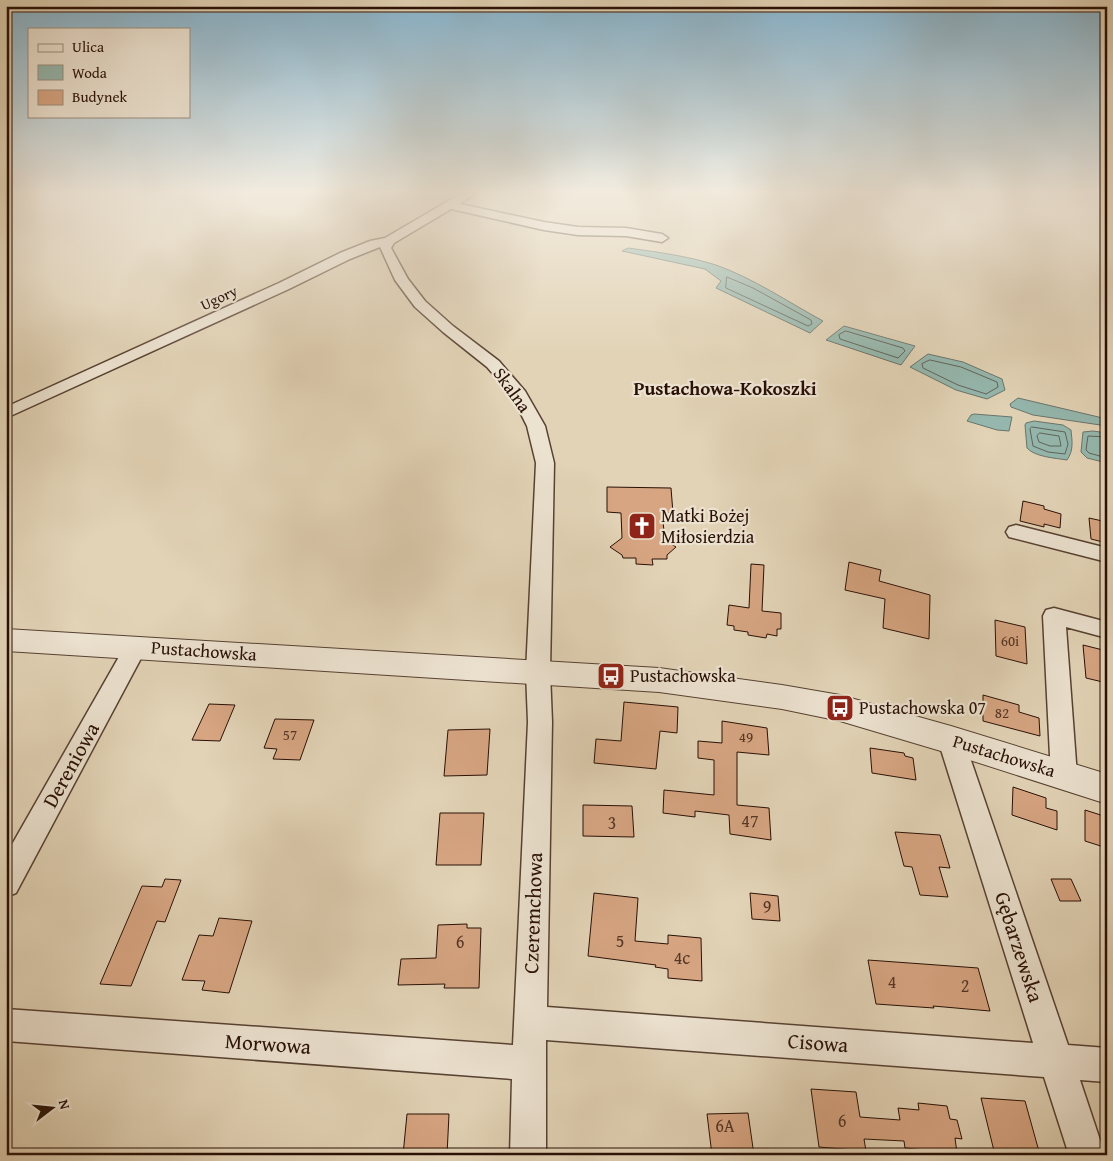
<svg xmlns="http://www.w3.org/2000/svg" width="1113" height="1161" font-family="'Gentium Book Plus',serif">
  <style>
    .water { fill: #95b8af; stroke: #6a756b }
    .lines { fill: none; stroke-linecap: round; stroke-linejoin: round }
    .shore { stroke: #5f645a; stroke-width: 1 }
    .building { fill: #d7a582; stroke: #291006 }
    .minor-casing { stroke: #574132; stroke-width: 3 }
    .tertiary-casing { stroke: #574132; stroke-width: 2 }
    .minor { fill: #ece2d0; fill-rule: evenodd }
    .tertiary { fill: #ece2d0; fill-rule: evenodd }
    .labels { text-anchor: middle; stroke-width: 4.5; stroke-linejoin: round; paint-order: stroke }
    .far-street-label { font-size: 15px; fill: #291006; stroke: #ece2d0 }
    .number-label { font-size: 15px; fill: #543525 }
    .street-label { font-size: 18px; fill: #291006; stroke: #ece2d0 }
    .poi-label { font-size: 18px; fill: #291006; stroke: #ece2d0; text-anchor: start }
    .near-number-label { font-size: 18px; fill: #543525 }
    .far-district-label { font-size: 19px; font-weight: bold; fill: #291006; stroke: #ece2d0 }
    .near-street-label { font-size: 21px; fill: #291006; stroke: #ece2d0 }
  </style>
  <rect width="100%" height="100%" fill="#e2d3b6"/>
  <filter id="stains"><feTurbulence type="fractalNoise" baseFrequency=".004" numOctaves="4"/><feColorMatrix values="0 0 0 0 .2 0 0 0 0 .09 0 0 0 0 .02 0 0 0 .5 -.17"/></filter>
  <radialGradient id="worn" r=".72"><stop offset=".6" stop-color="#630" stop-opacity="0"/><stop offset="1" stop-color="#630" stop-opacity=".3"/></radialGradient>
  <!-- water -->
  <path class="water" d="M628,248C658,252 687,256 716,265C753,278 788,302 823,321L810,333L716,288L721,281L705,269L622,251Z
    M844,326L915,346L901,365L826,340Z
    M928,354L963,362L1002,379L1005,390L987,399L956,390L910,367Z
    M1018,398L1107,419V426L1033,415L1011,407L1010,404Z
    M974,414L1012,417L1009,431L997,430L967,421L971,415Z
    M1034,421L1063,425L1071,430C1072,441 1074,450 1067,460C1055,458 1035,457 1027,448L1025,425L1026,423Z
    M1093,431L1107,433V463L1087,458L1081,452L1083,432Z"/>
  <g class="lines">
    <!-- shore -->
    <path class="shore" d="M727,277L753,288L811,320L812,324L808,326L726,288Z
      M846,331L903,348L905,351L898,358L840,339L839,335Z
      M930,360L961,367L997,382L998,387L986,394L958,385L923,368L922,364Z
      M1032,427L1065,432L1068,444L1065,454L1048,452L1033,446L1030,429Z
      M1040,433L1059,436L1061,446H1050L1039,442L1037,436Z
      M1107,437L1088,436L1086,450L1089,453L1107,458"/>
  </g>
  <!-- building -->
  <path class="building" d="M607,487L671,488L673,513H662L665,540L676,547L667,555V559H652L653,565L636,564V558H623L622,555L610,547L622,538L621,513L607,512Z
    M1023,501L1044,506V509L1061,514L1060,528L1044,524V527L1020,521Z
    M1089,518L1107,522V543L1091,539Z
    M849,562L881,570L879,581L930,595L929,639L883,628L885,599L845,590Z
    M751,564L764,565L762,611L781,613V629H777V636L767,634L766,638L748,635V632L734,630V626L727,625L729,605L749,608Z
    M995,620L1025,627L1027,664L996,656Z
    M1083,645L1107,651V683L1086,678Z
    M983,695L1019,705V712L1039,718L1040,736L983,721Z
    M624,702L678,707L677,733L660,731L656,769L594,763L596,739L621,741Z
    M209,704L235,705L220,741L192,740Z
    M275,719L314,720L300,760L273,759L277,749L264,748Z
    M722,721L767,728L769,755L737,752V805L769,808L771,840L730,834L729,815L695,811V817L663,813L664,790L714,795V760L698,758V741L722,743Z
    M490,729L487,775L444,776L448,730Z
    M870,748L904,753L905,756L913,758L916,780L872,773Z
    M1013,787L1046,798V808L1057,811V830L1012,815Z
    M583,805L632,806L634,837L583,836Z
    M1085,810L1107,817V848L1085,841Z
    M440,813H484L481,865H436Z
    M895,832L940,835L950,868L939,867L948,897L920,895L912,867L904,866Z
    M165,879L181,880L165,922L157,921L131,986L100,984L142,886L162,887Z
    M1051,879H1071L1081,901H1060Z
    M594,893L638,898L635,941L668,944V935L701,938L702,981L668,978V969L655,967L656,965L588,956Z
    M750,893L778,896L780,921L752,919Z
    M219,918L252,921L229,993L202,990L205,981L182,980L199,935L213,936Z
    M467,924V928H481L479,988H444L445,984L398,985L401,959L436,958L438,925Z
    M868,960L978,968L990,1011L933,1006L934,1008L876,1004Z
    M811,1089L856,1092L860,1117L900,1120L898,1108L919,1110L918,1103L947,1106L950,1119L957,1120L962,1139L955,1138L957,1153L905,1148L904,1141L864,1139L866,1151L819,1147Z
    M981,1098L1025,1101L1040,1155H995Z
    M748,1113L754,1155H712L707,1114Z
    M407,1114H449L447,1155H403Z"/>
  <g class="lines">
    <defs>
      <path id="minor" d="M460,194H474L460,204L544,222L578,227L626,228L662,234L668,238L662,242L626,236L578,235L544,230L451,209L394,243L391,248L408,279L425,301L453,326L499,361L525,391L545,426L554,463L550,672L552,722L547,1007L1033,1043L938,740L942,733L951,729L960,733L964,740L1068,1045L1107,1048V1082L1080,1080L1105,1155H1069L1044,1077L546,1040V1155H510L512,1079L6,1041V1009L513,1045L528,722L526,672L536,463L527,426L512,396L487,367L443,332L415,307L395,280L380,247L350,259L289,289L6,418V407L279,283L340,253L370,241L385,238Z
        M1016,525L1107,548V562L1009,537L1006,532L1009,527Z
        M1054,608L1107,622V638L1066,627L1077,776L1073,784L1064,787L1055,784L1051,776L1043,616L1046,610Z
        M136,638L144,641L147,647L16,893L6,897V855L128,641Z"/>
      <path id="tertiary" d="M6,629L659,668L782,685L840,695L951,726L1107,774V804L951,754L840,721L782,709L659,692L6,651Z"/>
    </defs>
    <!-- minor casing -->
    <use href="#minor" class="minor-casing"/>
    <!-- tertiary casing -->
    <use href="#tertiary" class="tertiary-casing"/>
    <!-- minor -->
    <use href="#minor" class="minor"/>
    <!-- tertiary -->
    <use href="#tertiary" class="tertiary"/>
  </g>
  <!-- sky -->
  <linearGradient id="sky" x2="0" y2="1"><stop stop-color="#87b6d1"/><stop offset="0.54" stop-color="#f2ebde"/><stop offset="1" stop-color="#f2ebde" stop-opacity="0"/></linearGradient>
  <rect width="1113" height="356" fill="url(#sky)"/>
  <!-- icons -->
  <defs>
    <symbol id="church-square" viewBox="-11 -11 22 22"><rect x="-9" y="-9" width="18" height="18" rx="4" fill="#8f2418" stroke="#ece2d0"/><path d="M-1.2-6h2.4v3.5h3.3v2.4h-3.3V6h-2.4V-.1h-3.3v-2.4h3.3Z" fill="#fff"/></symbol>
    <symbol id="bus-square" viewBox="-11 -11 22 22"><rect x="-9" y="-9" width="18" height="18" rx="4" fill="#8f2418" stroke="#ece2d0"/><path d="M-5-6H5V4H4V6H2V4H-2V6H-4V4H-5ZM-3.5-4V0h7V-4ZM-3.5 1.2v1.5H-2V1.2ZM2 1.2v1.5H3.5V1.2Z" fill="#fff"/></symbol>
  </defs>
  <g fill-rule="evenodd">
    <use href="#church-square" x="626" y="510" width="32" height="32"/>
    <use href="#bus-square" x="595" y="660" width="32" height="32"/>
    <use href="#bus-square" x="824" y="692" width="32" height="32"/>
  </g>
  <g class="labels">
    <!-- far-street labels -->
    <g class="far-street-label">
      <text transform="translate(219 298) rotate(-25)" y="5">Ugory</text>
    </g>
    <!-- number labels -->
    <g class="number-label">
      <text x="1010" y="646">60i</text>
      <text x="1002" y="718">82</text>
      <text x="290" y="740">57</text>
      <text x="746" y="742">49</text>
    </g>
    <!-- street labels -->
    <g class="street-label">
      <text transform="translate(512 390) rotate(54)" y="6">Skalna</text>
      <text transform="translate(204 651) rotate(4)" y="6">Pustachowska</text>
      <text transform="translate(1004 756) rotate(17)" y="6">Pustachowska</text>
    </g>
    <!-- poi labels -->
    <g class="poi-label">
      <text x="661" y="522">Matki Bożej<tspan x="661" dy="21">Miłosierdzia</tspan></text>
      <text x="630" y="682">Pustachowska</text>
      <text x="859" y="714">Pustachowska 07</text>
    </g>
    <!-- near-number labels -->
    <g class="near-number-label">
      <text x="750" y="827">47</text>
      <text x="612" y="829">3</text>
      <text x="767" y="913">9</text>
      <text x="620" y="947">5</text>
      <text x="460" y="948">6</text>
      <text x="682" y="964">4c</text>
      <text x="892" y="988">4</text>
      <text x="965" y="992">2</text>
      <text x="842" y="1127">6</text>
      <text x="725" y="1132">6A</text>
    </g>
    <!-- far-district labels -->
    <g class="far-district-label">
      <text x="725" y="395">Pustachowa-Kokoszki</text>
    </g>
    <!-- near-street labels -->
    <g class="near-street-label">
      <text transform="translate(71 765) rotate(-61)" y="7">Dereniowa</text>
      <text transform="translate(533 913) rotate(-88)" y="7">Czeremchowa</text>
      <text transform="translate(1019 947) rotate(72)" y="7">Gębarzewska</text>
      <text transform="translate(818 1043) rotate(4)" y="7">Cisowa</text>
      <text transform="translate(268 1044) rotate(4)" y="7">Morwowa</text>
    </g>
  </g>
  <!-- margin -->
  <rect width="1113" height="1161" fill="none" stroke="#e2d3b6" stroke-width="25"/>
  <rect x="8" y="8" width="1098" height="1146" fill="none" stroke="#291006" stroke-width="2.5"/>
  <rect x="12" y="12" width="1088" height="1136" fill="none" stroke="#291006"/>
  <!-- legend -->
  <rect x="28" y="28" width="162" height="90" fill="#ece2d0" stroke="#9e8e7f"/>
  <rect x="38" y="44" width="25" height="8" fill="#ece2d0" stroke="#9e8e7f"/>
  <text x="72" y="52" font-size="15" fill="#291006">Ulica</text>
  <rect x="38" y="65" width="25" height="15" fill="#95b8af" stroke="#9e8e7f"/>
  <text x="72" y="78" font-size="15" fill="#291006">Woda</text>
  <rect x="38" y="90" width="25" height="15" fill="#d7a582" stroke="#9e8e7f"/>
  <text x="72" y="102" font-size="15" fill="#291006">Budynek</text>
  <!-- north arrow -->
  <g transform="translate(52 1108) rotate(74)" stroke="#ece2d0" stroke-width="4" paint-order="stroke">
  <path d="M0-4L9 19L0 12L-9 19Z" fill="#291006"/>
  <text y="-8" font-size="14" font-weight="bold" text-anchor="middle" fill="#291006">N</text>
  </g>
  <rect width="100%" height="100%" filter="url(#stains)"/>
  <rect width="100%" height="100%" fill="url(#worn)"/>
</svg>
